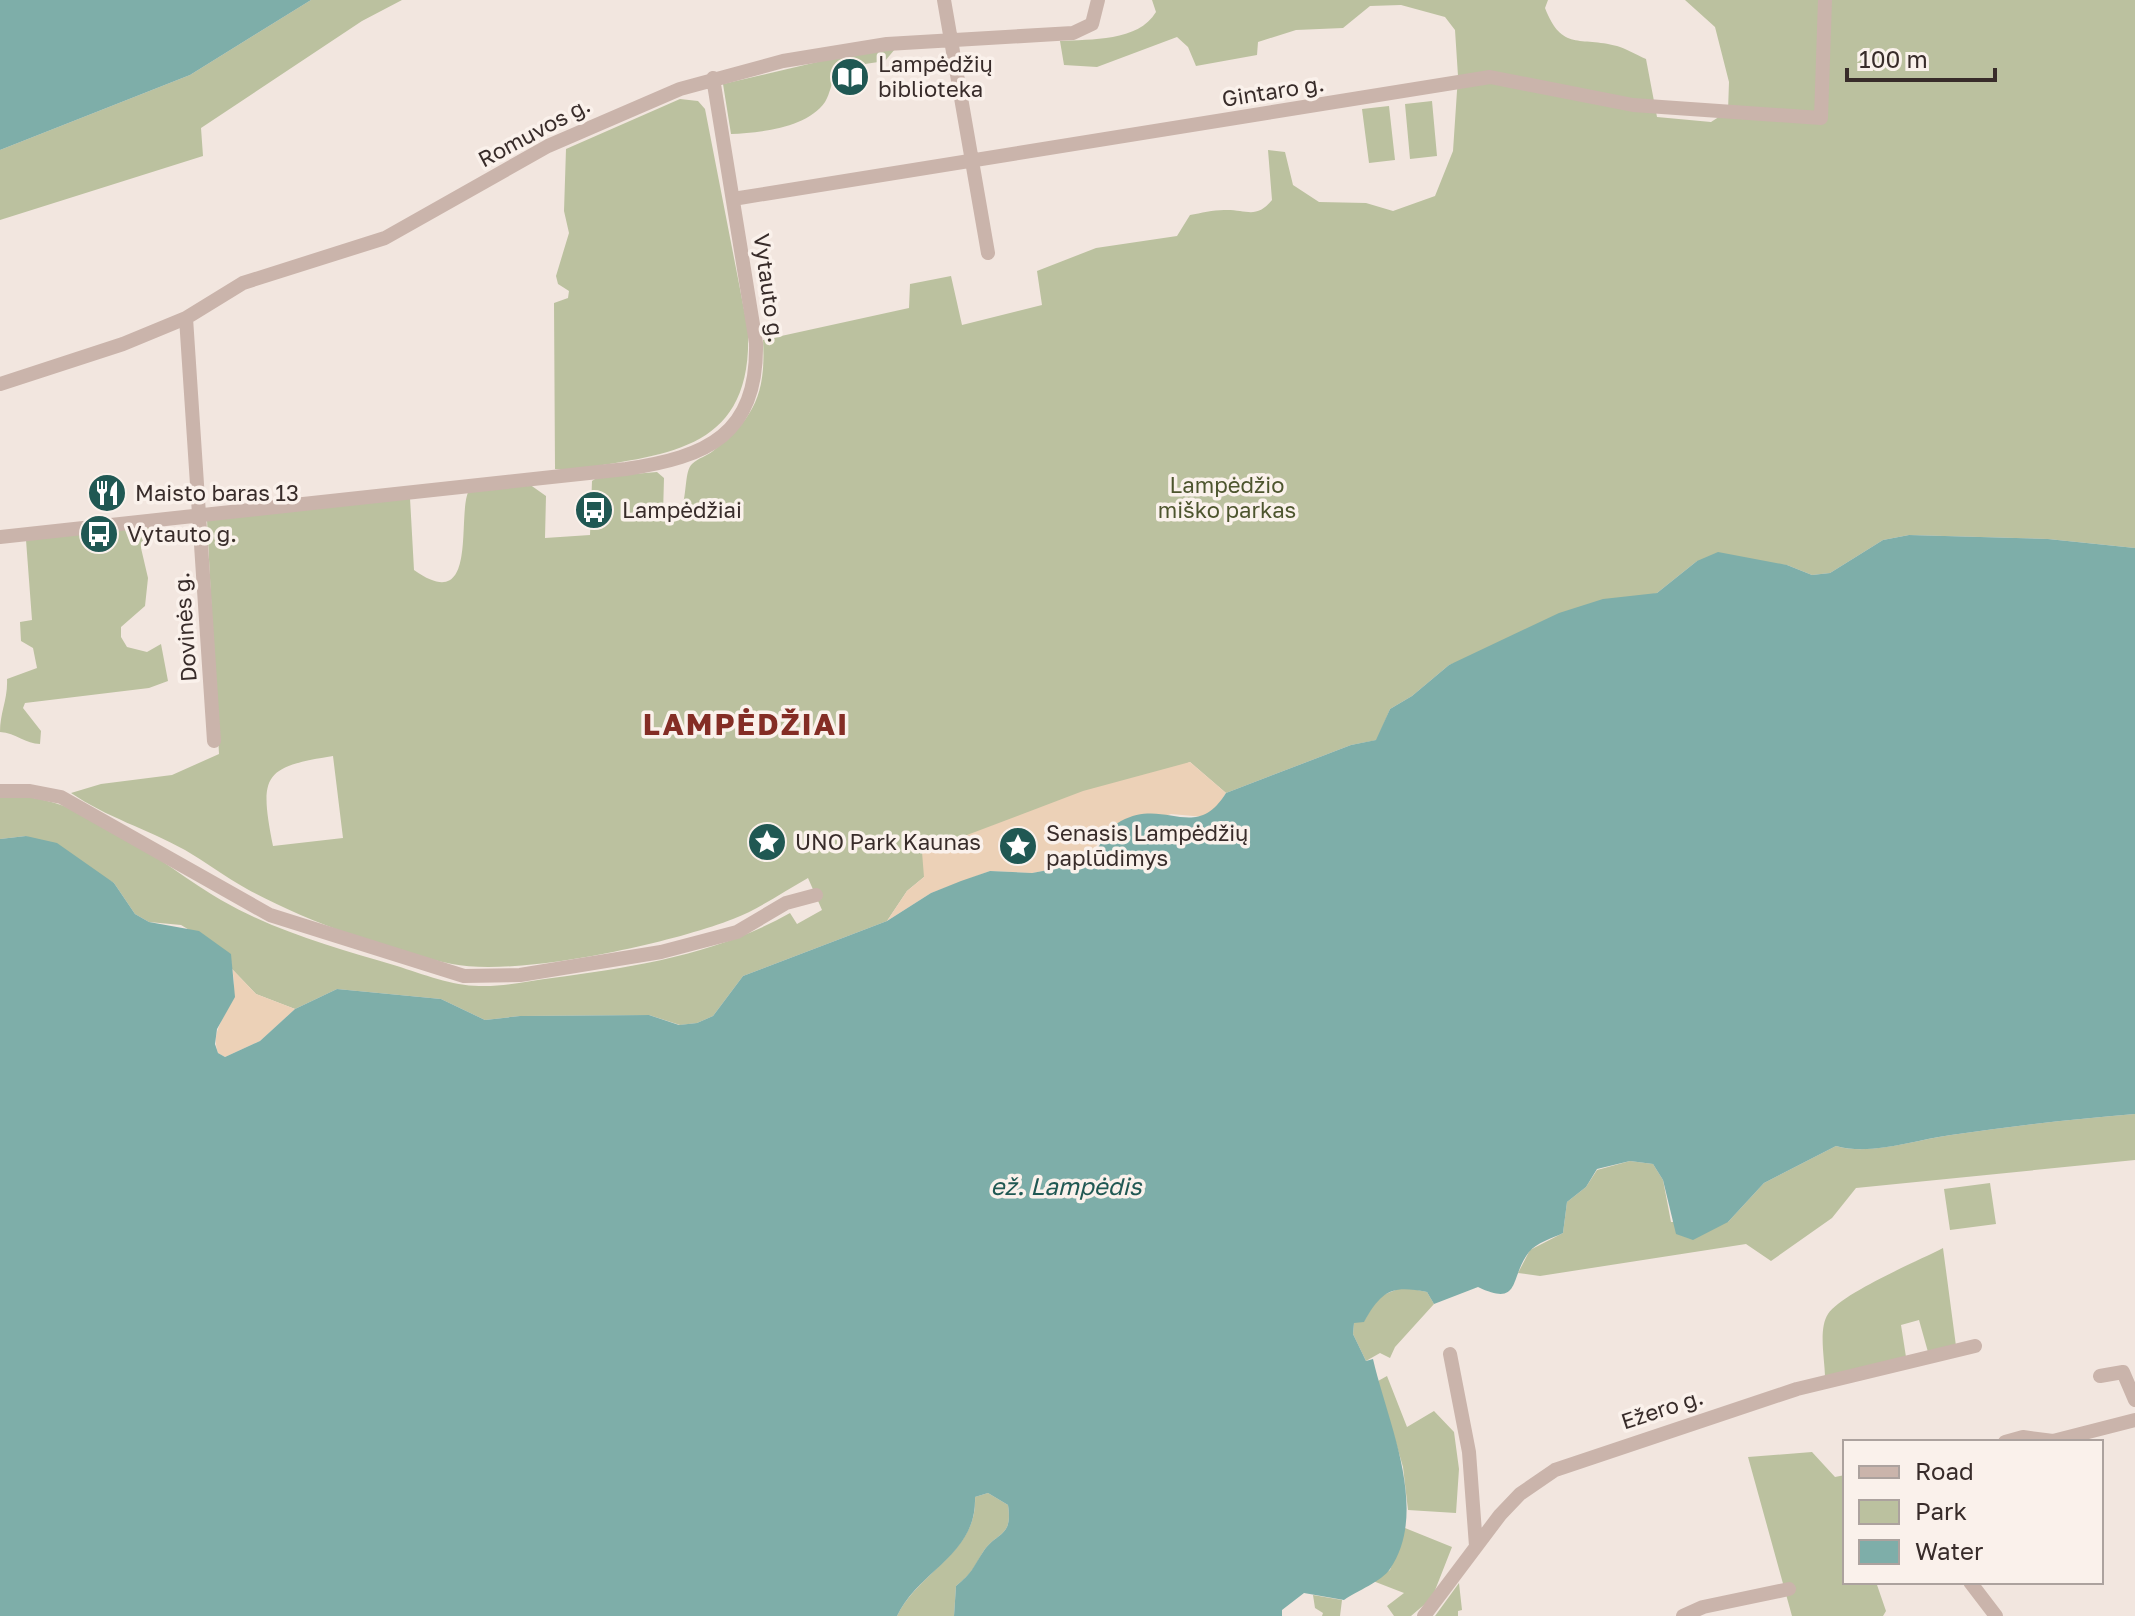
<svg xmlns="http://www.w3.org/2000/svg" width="2135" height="1616" font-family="'Golos Text',sans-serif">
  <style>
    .green { fill: #bbc19f; fill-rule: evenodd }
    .sand { fill: #ecd1b7 }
    .water { fill: #7eaea9 }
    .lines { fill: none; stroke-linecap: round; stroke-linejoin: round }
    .minor { stroke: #cab4ab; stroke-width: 14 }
    .labels { text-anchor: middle; stroke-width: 7; stroke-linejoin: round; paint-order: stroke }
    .poi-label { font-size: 22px; fill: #382c2a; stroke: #faf1eb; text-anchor: start }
    .street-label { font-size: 22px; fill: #382c2a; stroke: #faf1eb }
    .park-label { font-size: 22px; fill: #4d552e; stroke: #faf1eb }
    .water-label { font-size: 24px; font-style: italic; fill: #205853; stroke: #faf1eb }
    .district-label { font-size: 30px; font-weight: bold; letter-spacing: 2px; fill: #842d25; stroke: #faf1eb }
  </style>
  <rect width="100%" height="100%" fill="#f2e6df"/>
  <!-- green -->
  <path class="green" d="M311,0H402L362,21L201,128L203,156L0,220V150L190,75Z
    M1152,0H1548L1545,8C1562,52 1580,36 1617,46C1627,49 1637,55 1646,59L1657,117L1711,122L1728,111L1729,82L1715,27L1685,0H2135V548L2048,539L1909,535L1883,540L1830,573L1812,575L1787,565L1697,561L1657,593L1449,665L1412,696L1390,709L1377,740L1351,745L1226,793L1190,762L924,877L907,891L887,921L743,976L713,1016L697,1023L680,1025L649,1015L520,1016L485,1020L441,999L337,989L295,1009L256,994L232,969L230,954L181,925L149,922L135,914L114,883L26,836L0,839V797C77,788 158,863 221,900C277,932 336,948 397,966C422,974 453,986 479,986C503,987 528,981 552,978C634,967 718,954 790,913L797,924L822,910L808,878C783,892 759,909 733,919C669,944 518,977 452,964C389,951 303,920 247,889C225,877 206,862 185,850C147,829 106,817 71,793L101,784L172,775L219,754L207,520L410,498L414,570C480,617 456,515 469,490L529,484L546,496L545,538L590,535L592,481L598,477L657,472L664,478L663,515L669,522L676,521C689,502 683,472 692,464C698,458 707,456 713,451C755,418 766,393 763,340L909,308L910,284L951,276L962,325L1042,305L1037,271L1096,248L1177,236L1190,215C1201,213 1213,210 1224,210C1246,209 1256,220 1272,200L1268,150L1285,152L1293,185L1319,202L1366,203L1393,211L1435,196L1453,151L1458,76L1455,30L1445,17L1401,5L1370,6L1343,28L1296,30L1258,42L1257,55L1196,66L1188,47L1177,37L1097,67L1064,65L1060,41C1091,39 1138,42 1156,12ZM333,756L343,838L273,846C259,775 263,767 333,756Z
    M895,49L885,61L845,67L836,72C832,81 830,94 825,102C807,128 759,133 731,134L723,84L830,59Z
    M680,99L698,101L705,109L748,330C753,453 666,454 570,470L555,469L554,303L568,298L569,291L558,284L556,276L569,233L564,211L566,149Z
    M1432,101L1437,156L1410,159L1405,104Z
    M1389,106L1395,160L1369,163L1362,109Z
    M161,525L162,535L149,540L141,548L148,578L145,606L121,627V637L127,647L147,652L161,644L168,681L149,688L25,703L23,708L41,731L40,744C26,744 16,733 0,732C0,712 8,699 7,679L37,668L33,648L21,641L20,622L32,620L26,540Z
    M2135,1114V1160L1856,1188L1832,1218L1771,1261L1746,1244L1540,1276L1518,1273L1530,1250L1563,1233L1567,1202L1586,1187L1597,1170L1630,1161L1653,1164L1663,1180L1671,1222H1728L1764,1183L1836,1146C1869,1156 1915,1140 1951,1135C2012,1126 2073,1119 2135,1114Z
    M1990,1183L1996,1224L1950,1230L1944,1189Z
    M1943,1248L1956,1346L1928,1352L1919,1320L1901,1325L1906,1357L1825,1377C1825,1360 1818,1329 1828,1314C1842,1293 1918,1261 1943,1248Z
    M1403,1287L1427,1292L1434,1304L1395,1347L1390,1358L1380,1353L1366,1361L1353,1334L1354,1322L1364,1321L1378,1297Z
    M1387,1376L1407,1427L1434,1411L1454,1432L1459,1469L1456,1513L1408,1510L1403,1467L1378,1381Z
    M1812,1452L1835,1477L1845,1475V1582H1876L1886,1611L1883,1616H1792L1748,1457Z
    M988,1493L1008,1505C1013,1538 997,1531 983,1552C973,1569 973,1572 956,1586L954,1616H897C918,1572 978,1552 975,1497Z
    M1405,1528L1452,1547L1432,1598L1411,1616H1394L1387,1606L1404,1593L1373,1581L1390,1570Z
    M1459,1583L1462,1610L1458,1611V1616H1435Z
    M1313,1595L1342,1600L1340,1616H1322L1323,1613L1315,1608Z"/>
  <!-- sand -->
  <path class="sand" d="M1190,762L1226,793L1215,810L1204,817L1171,814L1100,840L1086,863L1032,873L990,871L931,893L887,921L907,891L924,877L922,852L1083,791Z
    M232,969L256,994L295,1009L260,1041L225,1057L218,1053C207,1022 242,1010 232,969Z"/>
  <!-- water -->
  <path class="water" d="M0,0H311L190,75L0,150Z
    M1909,535L2048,539L2135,548V1114C2073,1119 2012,1126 1951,1135C1914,1140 1871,1156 1836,1146L1764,1183L1728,1222L1693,1240L1676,1234L1663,1180L1653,1164L1630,1161L1597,1169L1586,1187L1567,1202L1563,1233C1553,1238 1536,1243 1529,1252C1509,1277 1522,1308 1478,1287L1434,1304L1427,1292C1392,1285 1382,1290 1364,1322L1354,1323L1353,1334L1366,1361L1373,1359C1387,1421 1430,1510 1390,1569C1382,1581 1357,1591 1344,1600L1304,1593L1282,1610V1616H954L956,1586C973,1572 972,1569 983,1552C997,1531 1013,1538 1008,1505L988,1493L975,1497C977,1555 919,1570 897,1616H0V839L26,836L57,843L114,883L135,914L149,922L199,931L231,954L235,997L217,1029L215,1044L218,1053L225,1057L260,1041L295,1009L337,989L441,999L485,1020L520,1016L649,1015L679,1025L697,1023L713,1016L743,976L887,921L931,893L961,881L990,871L1032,873L1086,863C1100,851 1103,831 1121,821C1166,797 1195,843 1226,793L1351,745L1376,740L1390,709L1412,696L1449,665L1559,613L1603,599L1657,593L1697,561L1718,552L1787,565L1812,575L1830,573L1883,540Z"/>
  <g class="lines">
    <!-- minor -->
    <path class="minor" d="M944,0L988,253
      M733,199L1490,77L1633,105L1821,118L1825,0
      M186,318L214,741
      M0,384L123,344L186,318L243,283L385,238L548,146L680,89L783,61L887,44L1073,33L1092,24L1098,0
      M0,537L626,469C707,457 758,435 756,343L713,78
      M0,791H30L61,797L270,915L464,976L520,975L661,952L737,932L786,903L816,895
      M1450,1354L1469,1452L1476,1546
      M2100,1376L2123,1372L2135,1400
      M2005,1442L2023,1437L2053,1441L2135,1420
      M1970,1582L1996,1616
      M1424,1616L1500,1515L1520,1494L1555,1470L1797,1389L1975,1346
      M1683,1616L1703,1607L1789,1589"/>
  </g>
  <!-- icons -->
  <defs>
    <symbol id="library-disc" viewBox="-11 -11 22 22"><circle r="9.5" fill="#205853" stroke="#faf1eb"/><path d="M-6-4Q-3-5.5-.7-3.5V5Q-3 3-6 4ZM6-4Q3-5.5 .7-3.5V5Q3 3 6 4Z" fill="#fff"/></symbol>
    <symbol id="restaurant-disc" viewBox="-11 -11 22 22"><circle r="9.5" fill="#205853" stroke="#faf1eb"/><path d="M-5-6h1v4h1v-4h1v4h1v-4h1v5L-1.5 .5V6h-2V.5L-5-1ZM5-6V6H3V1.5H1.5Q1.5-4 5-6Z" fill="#fff"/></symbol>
    <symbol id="bus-disc" viewBox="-11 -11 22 22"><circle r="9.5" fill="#205853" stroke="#faf1eb"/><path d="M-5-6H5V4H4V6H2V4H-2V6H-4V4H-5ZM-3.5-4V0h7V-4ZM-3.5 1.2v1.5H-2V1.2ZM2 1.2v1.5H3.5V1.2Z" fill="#fff"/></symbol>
    <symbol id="sight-disc" viewBox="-11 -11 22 22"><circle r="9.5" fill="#205853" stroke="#faf1eb"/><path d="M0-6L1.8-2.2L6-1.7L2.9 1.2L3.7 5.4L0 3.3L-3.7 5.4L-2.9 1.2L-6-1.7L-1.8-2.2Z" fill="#fff"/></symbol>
  </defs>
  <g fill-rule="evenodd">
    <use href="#library-disc" x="828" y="55" width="44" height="44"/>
    <use href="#restaurant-disc" x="85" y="471" width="44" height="44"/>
    <use href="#bus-disc" x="572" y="488" width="44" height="44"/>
    <use href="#bus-disc" x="77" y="512" width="44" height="44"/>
    <use href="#sight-disc" x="745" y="820" width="44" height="44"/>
    <use href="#sight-disc" x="996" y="824" width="44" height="44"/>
  </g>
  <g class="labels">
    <!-- poi labels -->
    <g class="poi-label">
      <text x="878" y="72">Lampėdžių<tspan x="878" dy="25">biblioteka</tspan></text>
      <text x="135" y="501">Maisto baras 13</text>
      <text x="622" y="518">Lampėdžiai</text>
      <text x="127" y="542">Vytauto g.</text>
      <text x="1046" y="841">Senasis Lampėdžių<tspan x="1046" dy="25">paplūdimys</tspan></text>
      <text x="795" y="850">UNO Park Kaunas</text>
    </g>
    <!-- street labels -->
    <g class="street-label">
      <text transform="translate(1273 91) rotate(-9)" y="8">Gintaro g.</text>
      <text transform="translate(534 132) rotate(-28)" y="8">Romuvos g.</text>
      <text transform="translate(769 288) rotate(82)" y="8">Vytauto g.</text>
      <text transform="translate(185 627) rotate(-94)" y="8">Dovinės g.</text>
      <text transform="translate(1662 1409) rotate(-18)" y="8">Ežero g.</text>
    </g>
    <!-- park labels -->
    <g class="park-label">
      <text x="1227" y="493">Lampėdžio<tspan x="1227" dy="25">miško parkas</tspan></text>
    </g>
    <!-- water labels -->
    <g class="water-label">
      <text x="1066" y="1195">ež. Lampėdis</text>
    </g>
    <!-- district labels -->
    <g class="district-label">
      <text x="746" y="735">LAMPĖDŽIAI</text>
    </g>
  </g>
  <!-- legend -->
  <rect x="1843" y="1440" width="260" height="144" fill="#faf1eb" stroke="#aca29e" stroke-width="2"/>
  <rect x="1859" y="1466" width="40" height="12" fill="#cab4ab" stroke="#aca29e" stroke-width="2"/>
  <text x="1915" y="1480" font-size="24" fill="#382c2a">Road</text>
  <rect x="1859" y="1500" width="40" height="24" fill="#bbc19f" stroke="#aca29e" stroke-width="2"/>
  <text x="1915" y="1520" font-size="24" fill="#382c2a">Park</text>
  <rect x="1859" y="1540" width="40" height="24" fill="#7eaea9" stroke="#aca29e" stroke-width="2"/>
  <text x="1915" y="1560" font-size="24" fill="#382c2a">Water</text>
  <!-- scale -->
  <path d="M1847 68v12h148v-12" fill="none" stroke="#382c2a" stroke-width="4"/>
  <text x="1859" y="68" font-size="24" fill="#382c2a" stroke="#faf1eb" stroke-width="6" paint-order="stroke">100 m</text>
</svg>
